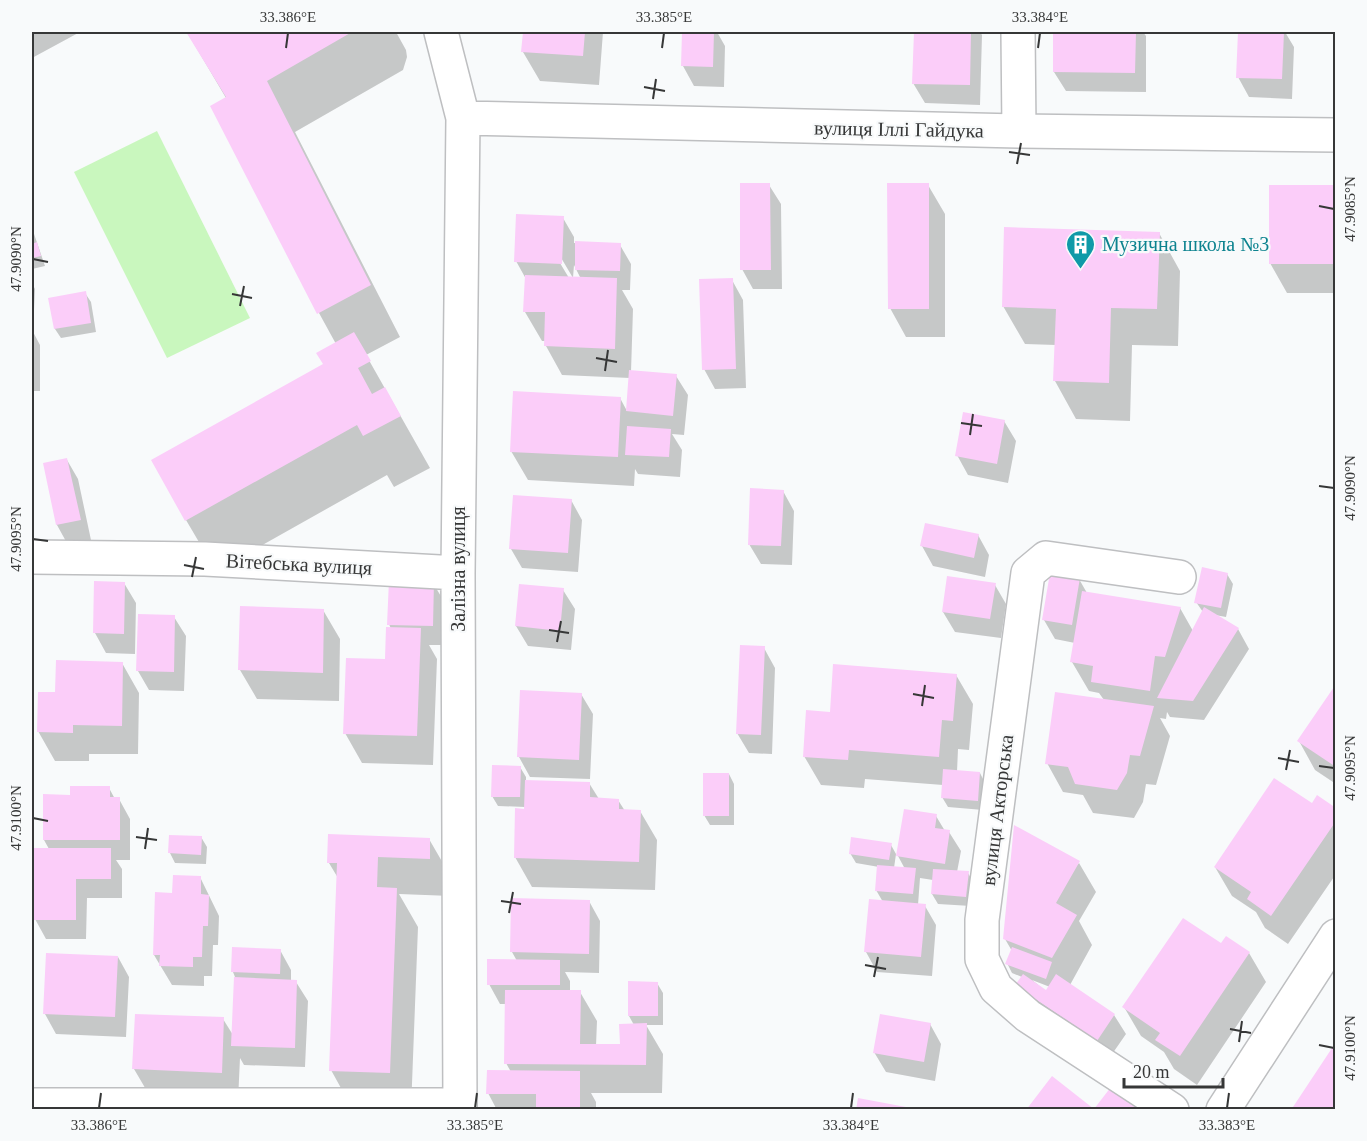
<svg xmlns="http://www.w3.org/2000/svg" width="1367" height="1141" font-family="'Times New Roman',serif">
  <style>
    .green { fill: #c9f7be }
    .shadow { fill: #0003; fill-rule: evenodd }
    .building { fill: #fbcdf9 }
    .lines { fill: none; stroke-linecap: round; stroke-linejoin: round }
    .minor-casing { stroke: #bebfc1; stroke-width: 36 }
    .minor { stroke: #fff; stroke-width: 33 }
    .ticks { fill: none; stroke: #363737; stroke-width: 2 }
    .labels { text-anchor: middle; stroke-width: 4.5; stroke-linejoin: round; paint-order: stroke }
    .street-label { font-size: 20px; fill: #363737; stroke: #f8fafb }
    .culture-label { font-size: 20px; fill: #0d838f; stroke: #f8fafb; text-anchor: start }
    .neatline { fill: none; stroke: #363737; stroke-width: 2 }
    .ticks-label { font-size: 15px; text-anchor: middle; fill: #363737 }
  </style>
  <rect width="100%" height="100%" fill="#f8fafb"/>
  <!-- green -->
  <path class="green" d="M157,131L250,318L167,358L74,172Z"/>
  <!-- shadow -->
  <path class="shadow" d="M32,32H80L32,58Z
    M187,32H396L406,50L407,57L403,70L295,132L400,337L366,355L430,468L394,487L387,475L216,571L186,520L325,365L336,344L319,313L226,98Z
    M524,32H603L599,85L540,81L523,52Z
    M684,32H717L725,46L724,87L694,86L683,66Z
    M915,32H980L982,35L980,105L925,103L913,83Z
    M1054,32H1143L1146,36V92L1066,91L1054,72Z
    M1239,32H1285L1294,47L1292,99L1249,97L1238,77Z
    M769,185L781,204L782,289H753L742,269Z
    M928,185L945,214V337H906L890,308Z
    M1336,187V293H1287L1270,263Z
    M563,218L574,237V243L620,245L631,264L630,290H622L633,309L631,372L676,376L688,395L684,435L672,434L682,450L680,477L638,474L635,469L634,486L528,480L511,451L620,398L627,411L630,378L562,375L546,346V341H542L525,312L526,279L516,261ZM560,256L573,278H569L557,258ZM574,265L581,279L573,278Z
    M32,228L45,266L32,269Z
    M1159,233L1180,271L1178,346L1132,345L1130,421L1076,419L1055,381L1056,345L1025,344L1003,306Z
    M732,280L743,300L746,388L715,389L704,369Z
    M32,283L35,289L34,310H32Z
    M85,293L91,302L96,332L61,338L55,329L50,299Z
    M32,330L40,345V391H32Z
    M1004,421L1016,441L1008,483L968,475L957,455Z
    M67,460L78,479L91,540L68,545L57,525L44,464Z
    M783,491L794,511L792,565L761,564L749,544Z
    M571,500L582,520L578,572L522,568L511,549Z
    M978,535L989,555L985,577L933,566L922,546Z
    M1227,574L1233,584L1226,617L1215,615L1238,629L1249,649L1204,720L1170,717L1167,712L1166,719L1160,718L1170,736L1156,785L1146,784L1143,802L1134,818L1093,813L1083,795L1063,792L1047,763L1104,700L1099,693L1089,691L1072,662L1075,643L1055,639L1044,620L1079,579L1087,593L1180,608L1193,631L1203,612L1196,602Z
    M124,583L136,603L135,654L106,653L95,633Z
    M433,583L445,603L443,645H429L437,659L433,765L362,763L345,733L387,661L391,629L389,624Z
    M995,585L1006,604L1001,638L955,632L943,612Z
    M563,590L575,609L571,650L528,646L516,626Z
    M323,610L340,639L339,701L257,699L240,670Z
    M174,617L186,636L184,691L149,690L138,671Z
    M764,648L775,668L772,754L749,753L737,733Z
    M122,663L139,693L138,754H89V761H55L38,731L56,694Z
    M956,675L973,704L969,750L958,749L957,772L980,773L985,783L983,810L948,807L942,797L943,785L865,779L864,788L821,785L804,756L831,713Z
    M1336,686V784L1315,770L1299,741Z
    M581,694L593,714L590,779L530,777L519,757Z
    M520,767L526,777V781L589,783L599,799L618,800L625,811H640L657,840L655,890L532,887L515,857L525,807L498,806L492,796Z
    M729,774L734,784V825H710L704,815Z
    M109,788L115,799H119L130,819V860H116L122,869V898H87L86,939H46L35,919L49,849L44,840L72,796Z
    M1313,805L1336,810V874L1288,944L1265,928L1256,912L1232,896L1215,867Z
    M936,816L945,831L949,832L961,851L957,872L968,873L973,882L971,906L938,904L932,894L933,880L920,878L918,905L925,906L936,925L932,976L877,972L866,952L883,902L876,890L879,867L856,863L850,853L891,845L896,854L894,868L905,869L898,856Z
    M201,837L207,847L206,864L175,863L170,853Z
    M429,839L451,877V896L399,894L418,927L411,1110L352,1108L331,1070L338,878L329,863Z
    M1079,863L1096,892L1079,921L1092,945L1070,985L1114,1015L1126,1034L1108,1060L1028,1005L1022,977L1012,973L1007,963L1012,951L1005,939ZM1032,980L1050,987L1047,992Z
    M200,877L219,916L218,945H213L212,976H204V986L172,985L154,955L174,895Z
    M589,901L600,921L599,973L565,972L570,981V992H580L597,1021L596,1046H621L634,1025L629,1016L657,983L663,993V1025H646L663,1054L662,1093H591L596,1102V1110H497L488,1093L511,1072L506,1063V1004H500L489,984L517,961L512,952Z
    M1221,945L1249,953L1266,982L1197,1085L1174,1069L1164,1052L1141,1036L1124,1007Z
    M280,950L291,970V981L296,982L308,1001L305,1067L244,1065L240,1058L238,1101L151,1098L134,1069L223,1019L233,1035L235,977L233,972Z
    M118,957L129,977L126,1037L56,1034L45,1014Z
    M930,1024L941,1044L935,1081L886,1072L874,1052Z"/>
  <!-- building -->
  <path class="building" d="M186,32H352L267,81L371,285L317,314L210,106L226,97Z
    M523,32H585L583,56L521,52Z
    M682,32H714L713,67L681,66Z
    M914,32H971L970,85L912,84Z
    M1053,32H1136L1135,73L1053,72Z
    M1238,32H1284L1282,79L1236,78Z
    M740,183H770L771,270H740Z
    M887,183H929V309H888Z
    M1269,185H1336V264H1269Z
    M516,214L564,216L562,264L514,262Z
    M1004,227L1160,232L1157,309L1111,308L1109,383L1053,381L1056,309L1002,307Z
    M575,241L621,243L620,271L575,270Z
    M37,242L41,256L32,258V244Z
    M525,275L617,278L615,349L544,346L545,312H523Z
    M733,278L736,369L702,370L699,279Z
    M86,291L91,323L54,329L48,298Z
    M354,332L371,361L358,368L372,394L385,387L401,416L363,436L357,425L185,521L151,460L323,364L316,353Z
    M629,370L677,374L673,416L626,411Z
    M513,391L621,397L618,457L510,452Z
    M963,412L1005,420L997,464L955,456Z
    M627,426L671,429L669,457L625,455Z
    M67,458L81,520L56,525L43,463Z
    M750,488L784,490L781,546L748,545Z
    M513,495L572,499L568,553L509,549Z
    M925,523L979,534L974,558L920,546Z
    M1202,567L1228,573L1221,608L1194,603Z
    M1050,573L1080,578L1072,625L1042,620Z
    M947,576L996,583L990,619L942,612Z
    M389,580L434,581L433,626L387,625Z
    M94,581L125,582L124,634L93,633Z
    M519,584L564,588L560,631L515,626Z
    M1082,591L1181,607L1165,657L1155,656L1150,691L1091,682L1093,666L1070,662Z
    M240,606L324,609L323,673L238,670Z
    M1204,607L1239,628L1193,701L1157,698Z
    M138,614L175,615L174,672L136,671Z
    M386,627L421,628L417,736L343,734L346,658L385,659Z
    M740,645L765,646L761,735L736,734Z
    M56,660L123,662L122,726L73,725V733L37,732L38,692H55Z
    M833,664L957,674L953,721L942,720L939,757L849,750L848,760L803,757L806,710L830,712Z
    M1336,684V767L1297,741Z
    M520,690L582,693L579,760L517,757Z
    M1055,692L1154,706L1140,756L1130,755L1127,773L1117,790L1075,784L1068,767L1045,764Z
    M492,765L521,766L520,797H491Z
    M943,769L980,772L978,801L941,798Z
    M703,773H729V816H703Z
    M1274,778L1312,803L1317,795L1336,808V821L1271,916L1247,899L1251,892L1214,867Z
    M525,780L590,782V797L619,799V809L641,810L639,862L514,858L515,808L524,809Z
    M70,786H110V797H120V840H43V794L70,795Z
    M904,809L937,814L935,828L950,830L945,864L896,856Z
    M1014,825L1080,861L1056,903L1077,915L1052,958L1003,939Z
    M328,834L430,838V859L378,857L377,887L397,888L390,1073L329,1071L337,863H327Z
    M169,835L202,836L201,855L168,853Z
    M851,837L892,843L889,860L849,854Z
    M34,848H111V879H76V920H33Z
    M877,865L916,868L913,894L875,891Z
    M933,869L969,871L966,897L931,894Z
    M173,875L201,876V894L209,895L208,926H203L202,957H193V967L159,966L160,955H153L155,892L172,893Z
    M511,898L590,900L589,954L510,952Z
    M869,899L926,904L921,957L864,952Z
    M1183,918L1221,943L1226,936L1250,952L1180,1056L1155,1040L1160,1033L1122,1007Z
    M232,947L281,949L280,974L231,972Z
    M1012,947L1052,962L1046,979L1005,964Z
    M46,953L118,956L115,1017L43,1014Z
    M487,959L560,960V985H487Z
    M1023,974L1046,990L1056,974L1115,1014L1097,1041L1015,985Z
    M234,977L297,980L295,1048L231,1046Z
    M628,981L658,982V1016H628Z
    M505,990H581L580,1044H620L619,1024L647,1023L646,1065L504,1064Z
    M135,1014L224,1017L222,1073L132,1069Z
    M880,1014L931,1023L924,1062L873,1053Z
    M1336,1042V1110H1291Z
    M487,1070L580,1071V1110H506V1107H536V1094H486Z
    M1052,1076L1094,1109L1111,1087L1141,1110H1026Z
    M858,1098L906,1107V1110H856Z"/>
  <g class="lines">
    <defs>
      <path id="minor" d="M441,32L463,118L458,573L460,1110
        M1018,32L1019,131
        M463,118L1019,131L1336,135
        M32,557L205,559L458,573
        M32,1105H460
        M1172,1110L1028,1016L996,988L982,959V920L1028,573L1046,558L1179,577
        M1223,1110L1336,936"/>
    </defs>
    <!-- minor casing -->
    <use href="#minor" class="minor-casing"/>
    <!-- minor -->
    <use href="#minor" class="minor"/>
  </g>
  <!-- ticks -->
  <path class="ticks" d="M286,48L288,33M662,48L664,33M1038,48L1040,33M644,87L665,91M653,99L656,79M1009,152L1030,155M1017,164L1021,143M1319,206L1334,209M33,259L48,262M232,294L252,298M240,306L244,286M596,358L617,362M605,371L608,350M961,423L982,426M970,435L973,414M1319,486L1334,488M33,539L48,541M184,565L204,569M192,577L196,557M549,630L569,633M557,642L561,621M913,694L934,698M922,706L925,685M1278,758L1299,762M1319,766L1334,768M1286,770L1290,750M33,818L48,821M136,837L157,840M145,849L148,828M501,901L521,904M509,913L513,892M865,965L886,969M874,977L878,957M1230,1029L1251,1033M1239,1042L1242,1021M1319,1045L1334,1048M99,1108L101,1093M475,1108L477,1093M851,1108L853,1093M1227,1108L1229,1093"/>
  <!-- icons -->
  <defs>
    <symbol id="building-pin" viewBox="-11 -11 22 30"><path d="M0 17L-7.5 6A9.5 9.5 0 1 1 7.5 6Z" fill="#0f9aa8" stroke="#f8fafb"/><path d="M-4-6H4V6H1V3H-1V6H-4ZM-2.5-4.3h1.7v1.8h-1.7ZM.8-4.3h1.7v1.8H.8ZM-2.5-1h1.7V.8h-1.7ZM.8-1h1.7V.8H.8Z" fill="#fff"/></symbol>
  </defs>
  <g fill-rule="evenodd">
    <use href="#building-pin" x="1064" y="228" width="33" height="45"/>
  </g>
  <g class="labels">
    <!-- street labels -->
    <g class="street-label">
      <text transform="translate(899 129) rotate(1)" y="7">вулиця Іллі Гайдука</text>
      <text transform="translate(299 564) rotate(3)" y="7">Вітебська вулиця</text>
      <text transform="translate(458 569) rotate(-90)" y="7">Залізна вулиця</text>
      <text transform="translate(997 810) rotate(-83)" y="7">вулиця Акторська</text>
    </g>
    <!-- culture labels -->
    <g class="culture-label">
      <text x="1102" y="251">Музична школа №3</text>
    </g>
  </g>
  <!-- border -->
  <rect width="1367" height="1141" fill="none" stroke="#f8fafb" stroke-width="66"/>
  <!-- scale -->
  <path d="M1124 1078v9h99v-9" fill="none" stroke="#363737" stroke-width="3"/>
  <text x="1133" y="1078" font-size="18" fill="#363737" stroke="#f8fafb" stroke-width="4.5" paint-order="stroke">20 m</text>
  <rect x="33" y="33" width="1301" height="1075" class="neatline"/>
  <g class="ticks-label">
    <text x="288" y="22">33.386°E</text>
    <text x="664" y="22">33.385°E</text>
    <text x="1040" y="22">33.384°E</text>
    <text transform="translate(1350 209) rotate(-90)" y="5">47.9085°N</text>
    <text transform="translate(16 259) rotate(-90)" y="5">47.9090°N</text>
    <text transform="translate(1350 488) rotate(-90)" y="5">47.9090°N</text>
    <text transform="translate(16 539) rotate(-90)" y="5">47.9095°N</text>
    <text transform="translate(1350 768) rotate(-90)" y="5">47.9095°N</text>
    <text transform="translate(16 818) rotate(-90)" y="5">47.9100°N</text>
    <text transform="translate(1350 1048) rotate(-90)" y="5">47.9100°N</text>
    <text x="99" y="1130">33.386°E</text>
    <text x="475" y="1130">33.385°E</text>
    <text x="851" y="1130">33.384°E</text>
    <text x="1227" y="1130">33.383°E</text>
  </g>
</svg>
